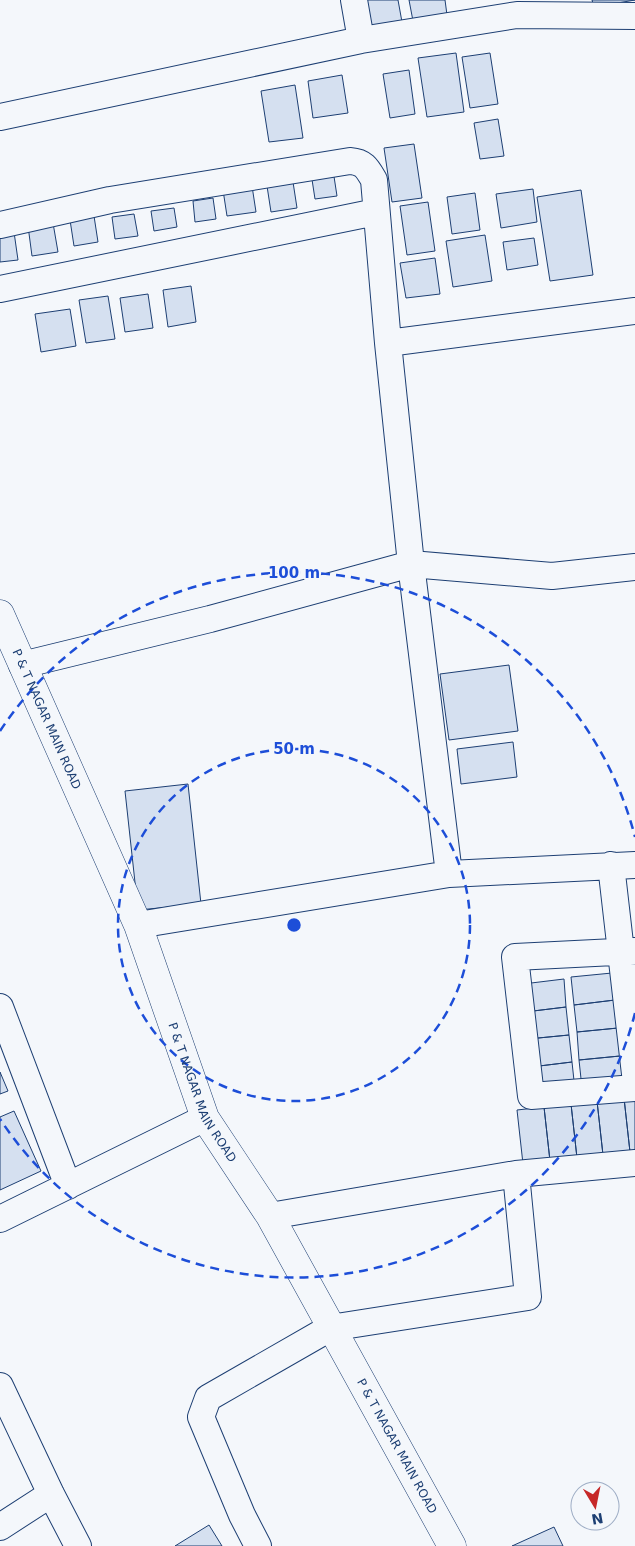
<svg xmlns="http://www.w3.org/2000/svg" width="635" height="1546" font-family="'DejaVu Sans',sans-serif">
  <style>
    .building { fill: #d5e0f0; stroke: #1d3f73 }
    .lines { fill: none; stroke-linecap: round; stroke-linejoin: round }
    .minor-casing { stroke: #1d3f73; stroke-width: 28 }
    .major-casing { stroke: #1d3f73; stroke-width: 29 }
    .minor { stroke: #f4f7fb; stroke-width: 26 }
    .major { stroke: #f4f7fb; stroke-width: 28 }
    .ring { fill: none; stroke: #1d4ed8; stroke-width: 2.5; stroke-dasharray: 9 6 }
    .labels { text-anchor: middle; stroke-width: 4; stroke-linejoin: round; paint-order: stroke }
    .street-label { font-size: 12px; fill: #1d3f73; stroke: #f4f7fb }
    .centre { fill: #1d4ed8; stroke: #f4f7fb; stroke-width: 2.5 }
    .ring-label { font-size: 15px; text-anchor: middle; font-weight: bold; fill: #1d4ed8; stroke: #f4f7fb; stroke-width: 4; stroke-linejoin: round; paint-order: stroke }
  </style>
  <rect width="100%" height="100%" fill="#f4f7fb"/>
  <!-- building -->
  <path class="building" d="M367,0H398L402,22L371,27Z
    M409,0H445L447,15L413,21Z
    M592,0H635L594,7Z
    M456,53L464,112L427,117L418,58Z
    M490,53L498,104L470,108L462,57Z
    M409,70L415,114L390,118L383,74Z
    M342,75L348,113L313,118L308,81Z
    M295,85L303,138L269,142L261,91Z
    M498,119L504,156L480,159L474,123Z
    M414,144L422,198L392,202L384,148Z
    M333,170L337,196L315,199L311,173Z
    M293,182L297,208L271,212L267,186Z
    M252,186L256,212L227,216L223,190Z
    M533,189L537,222L501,228L496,194Z
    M581,190L593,275L550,281L537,197Z
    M475,193L480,230L452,234L447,197Z
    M213,198L216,219L195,222L193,201Z
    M428,202L435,251L407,255L400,206Z
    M174,208L177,227L154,231L151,211Z
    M134,214L138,236L115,239L112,217Z
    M94,216L98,242L74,246L70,220Z
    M53,223L58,252L32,256L28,226Z
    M14,232L18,260L0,262V234Z
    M485,235L492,281L453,287L446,241Z
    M534,238L538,265L507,270L503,242Z
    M435,258L440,294L406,298L400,263Z
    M191,286L196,322L168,327L163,290Z
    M148,294L153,328L125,332L120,298Z
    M108,296L115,339L86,343L79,300Z
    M70,309L76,346L41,352L35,314Z
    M509,665L518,731L449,740L440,674Z
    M513,742L517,777L461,784L457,749Z
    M188,784L201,904L138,910L125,791Z
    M612,973L615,1000L574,1005L571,977Z
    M564,979L566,1007L525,1012L523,984Z
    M615,1000L618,1028L577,1032L574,1005Z
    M566,1007L569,1035L528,1039L525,1012Z
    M618,1028L620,1056L579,1060L577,1032Z
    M569,1035L572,1062L531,1067L528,1039Z
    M620,1056L623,1083L582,1088L579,1060Z
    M572,1062L575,1090L534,1094L531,1067Z
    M0,1072L8,1091L0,1094Z
    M635,1097V1151L630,1152L624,1098Z
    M624,1098L630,1152L603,1155L597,1101Z
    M597,1101L603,1155L577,1158L571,1104Z
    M571,1104L577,1158L550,1161L544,1107Z
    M544,1107L550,1161L523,1164L517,1110Z
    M14,1111L41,1171L0,1190V1117Z
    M209,1525L222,1546H175Z
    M554,1527L563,1546H512Z"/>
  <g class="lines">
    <defs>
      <path id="minor" d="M354,0L361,40
        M0,117L361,40L517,15L635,16
        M0,225L110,200L350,161C364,162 367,168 374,180L388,343
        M0,289L376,212
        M22,665L210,619L411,564L552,576L635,567
        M611,865L635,1074
        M449,874L411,564L388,343L635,311
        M138,925L449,874L635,865
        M635,951L515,957L531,1096L635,1088
        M0,1007L68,1186
        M516,1174L635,1163
        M0,1219L205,1118
        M0,1386L51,1494L78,1546
        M0,1527L51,1494
        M258,1546L242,1515L201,1417L208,1398L330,1328L528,1297L516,1174L270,1216"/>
      <g id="major">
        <path id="s1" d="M0,614L138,925L205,1118L270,1216L452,1546"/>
      </g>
    </defs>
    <!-- minor casing -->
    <use href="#minor" class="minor-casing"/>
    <!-- major casing -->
    <use href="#major" class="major-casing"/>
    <!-- minor -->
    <use href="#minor" class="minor"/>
    <!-- major -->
    <use href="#major" class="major"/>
  </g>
  <!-- distance rings -->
  <g class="ring">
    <circle cx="294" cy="925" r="176"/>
    <path d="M635 1013A352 352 0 0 1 0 1119M0 731A352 352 0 0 1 635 837"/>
  </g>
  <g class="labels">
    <!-- street labels -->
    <g class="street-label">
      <text dy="4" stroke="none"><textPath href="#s1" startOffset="115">P &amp; T NAGAR MAIN ROAD</textPath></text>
      <text dy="4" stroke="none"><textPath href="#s1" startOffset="520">P &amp; T NAGAR MAIN ROAD</textPath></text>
      <text dy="4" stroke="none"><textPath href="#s1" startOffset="925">P &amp; T NAGAR MAIN ROAD</textPath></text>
    </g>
  </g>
  <circle cx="294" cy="925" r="8" class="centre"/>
  <g class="ring-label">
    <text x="294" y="578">100 m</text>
    <text x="294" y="754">50 m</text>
  </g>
  <!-- north arrow -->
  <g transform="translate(595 1506) rotate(170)"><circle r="24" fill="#f4f7fb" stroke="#9eadc5"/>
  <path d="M0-4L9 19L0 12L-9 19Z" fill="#c62828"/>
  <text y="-8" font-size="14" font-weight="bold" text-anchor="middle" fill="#1d3f73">N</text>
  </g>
</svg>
